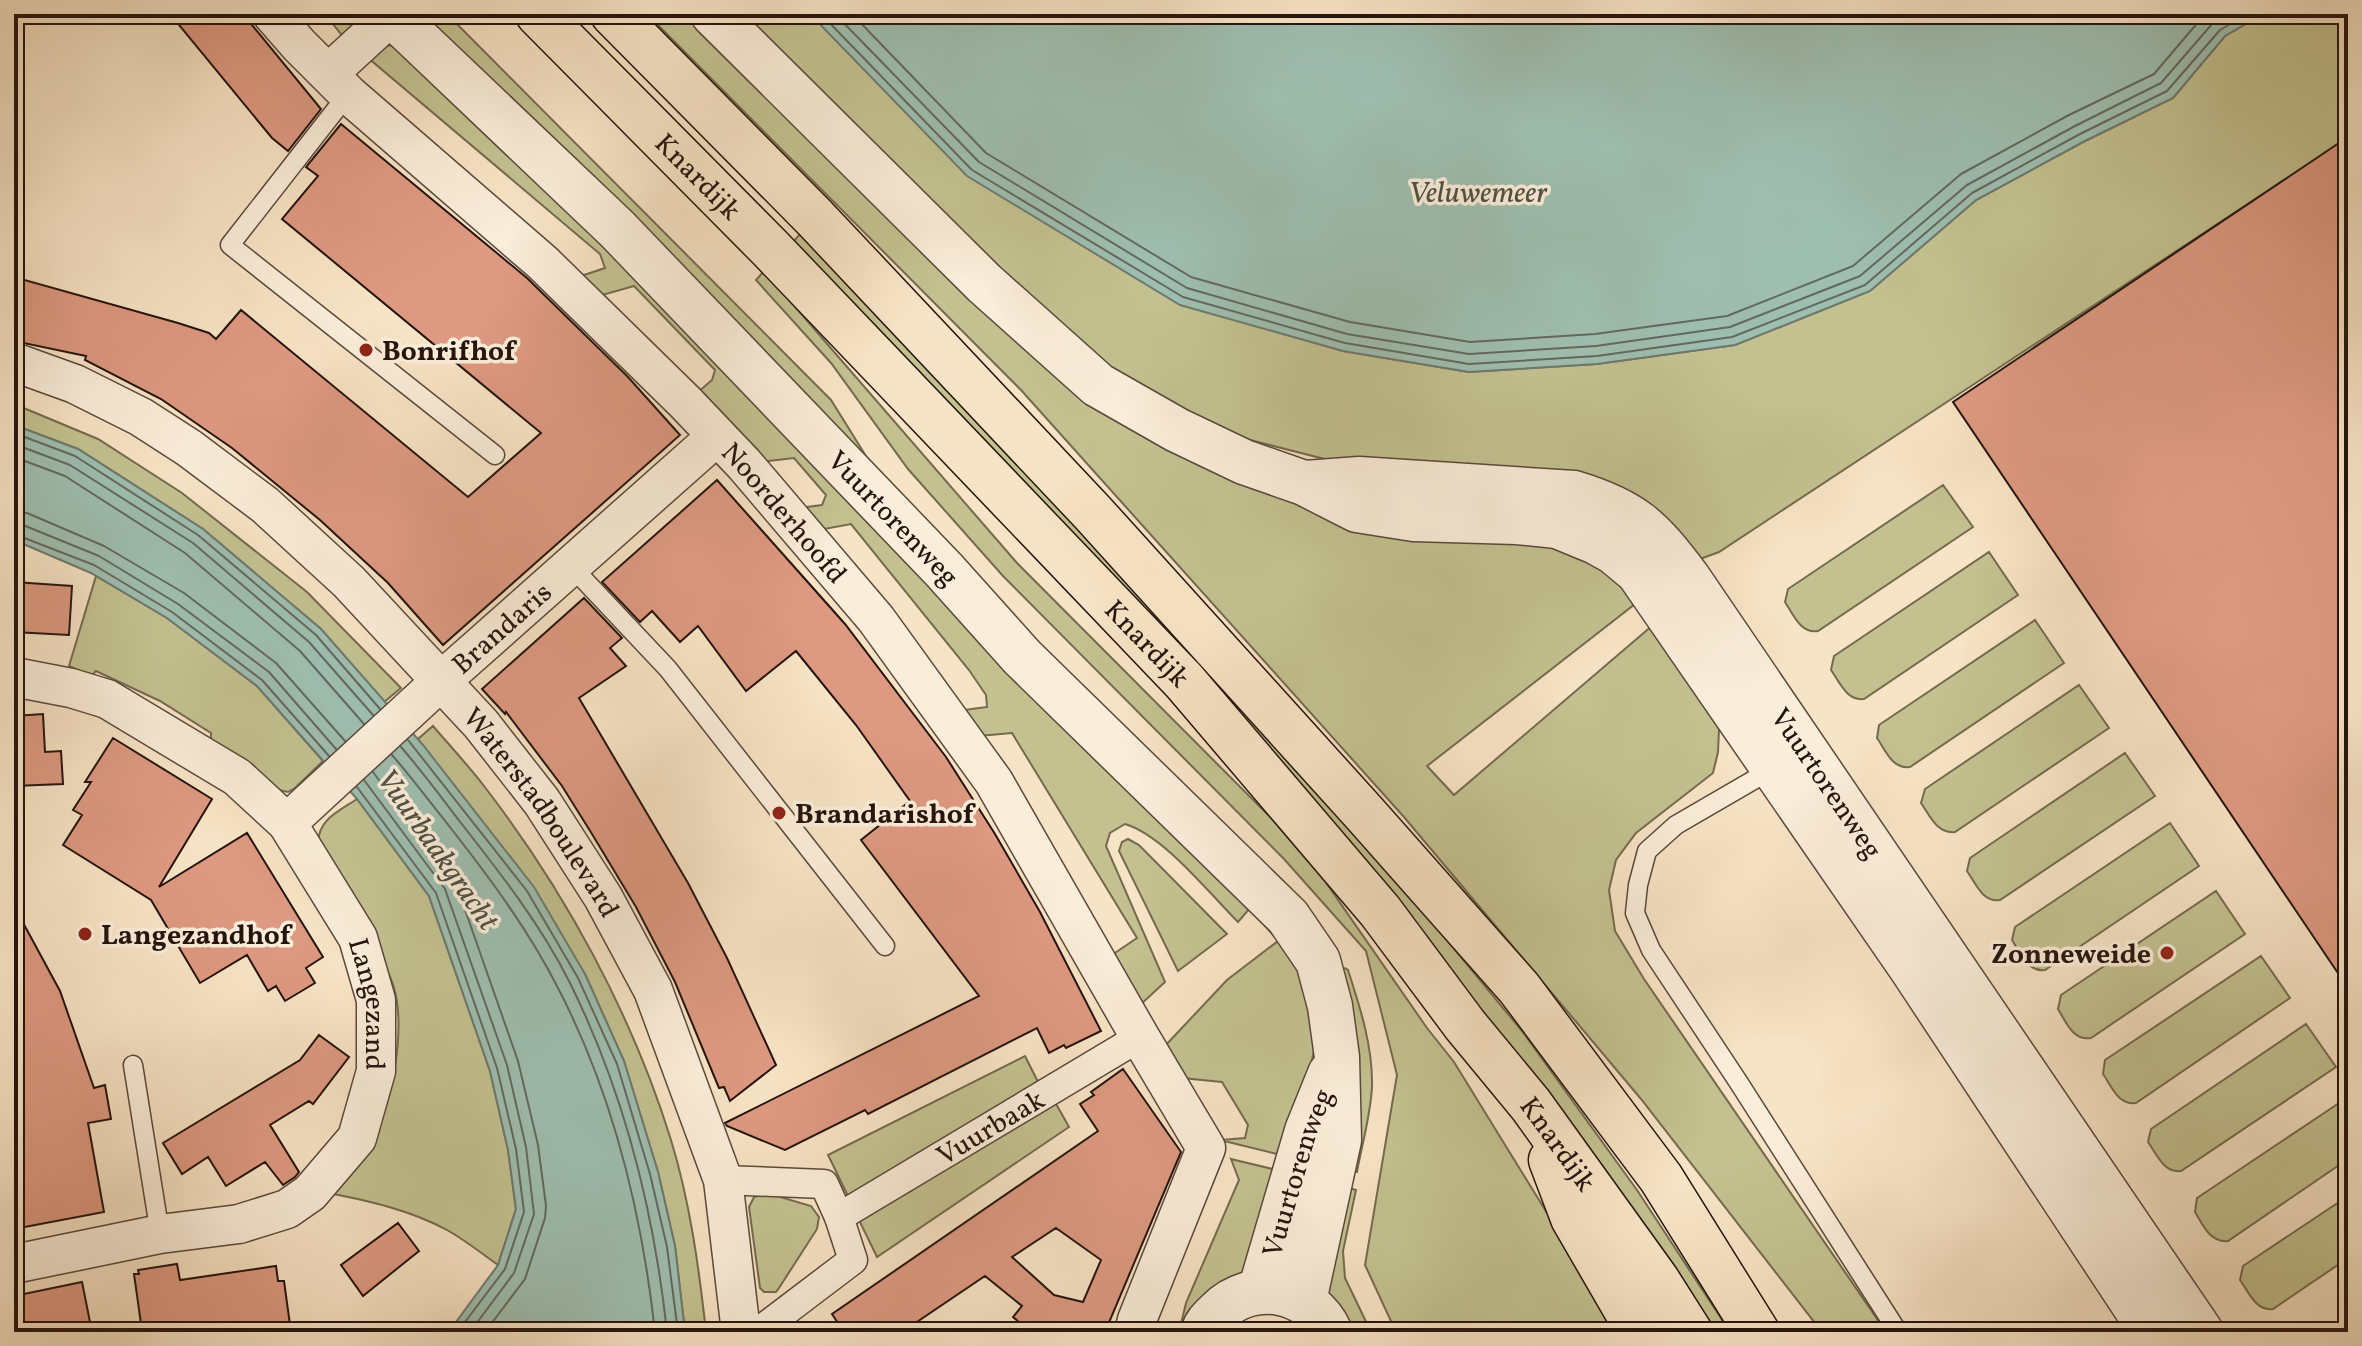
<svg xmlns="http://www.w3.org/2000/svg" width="2362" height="1346" font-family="Vollkorn,serif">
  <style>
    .green { fill: #c3c190; stroke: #746a4e; stroke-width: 2 }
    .water { fill: #9ebeb0; stroke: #6e7a6f; stroke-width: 2 }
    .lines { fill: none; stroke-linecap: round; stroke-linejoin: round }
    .shore { stroke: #62695e; stroke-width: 2 }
    .building { fill: #dd9981; stroke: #25140d; stroke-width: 2; fill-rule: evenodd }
    .service-casing { stroke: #5a483b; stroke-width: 21 }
    .pedestrian-casing { stroke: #5a483b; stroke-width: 31 }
    .minor-casing { stroke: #5a483b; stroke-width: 41 }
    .tertiary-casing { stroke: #5a483b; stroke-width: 47 }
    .primary-casing { stroke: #25140d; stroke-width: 47 }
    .service { stroke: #faedd9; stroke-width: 18 }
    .pedestrian { stroke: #faedd9; stroke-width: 28 }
    .minor { stroke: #faedd9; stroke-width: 38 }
    .tertiary { stroke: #faedd9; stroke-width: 44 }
    .primary { stroke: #f7e3c5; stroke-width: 44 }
    .poi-dot { fill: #8f2418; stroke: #faedd9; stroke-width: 3 }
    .labels { text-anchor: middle; stroke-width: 7; stroke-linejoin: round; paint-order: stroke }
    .street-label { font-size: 28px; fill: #25140d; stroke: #faedd9 }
    .poi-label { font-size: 28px; font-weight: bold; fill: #25140d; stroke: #faedd9; text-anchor: start }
    .water-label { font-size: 30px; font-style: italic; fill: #4f5046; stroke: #faedd9 }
  </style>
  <rect width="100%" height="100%" fill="#f7e3c5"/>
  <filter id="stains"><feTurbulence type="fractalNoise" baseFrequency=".0025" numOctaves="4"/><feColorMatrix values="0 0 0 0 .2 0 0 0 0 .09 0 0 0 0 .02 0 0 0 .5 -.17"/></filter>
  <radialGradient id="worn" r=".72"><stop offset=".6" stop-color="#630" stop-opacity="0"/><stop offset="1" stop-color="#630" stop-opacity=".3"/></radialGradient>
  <!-- green -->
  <path class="green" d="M325,14H357L355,30L345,39Z
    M408,14H447L831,400L879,477Z
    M647,14H691L907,232L1089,401L1557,535L1644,597L1427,766L1454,795L1660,619L1713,697L1719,729L1718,752L1713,773L1636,833L1616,860L1609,890L1615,931L1644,979L1886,1332H1822L1641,1099L1404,817L1021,390Z
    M740,14H2200L1299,338L1343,351L1469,372L1597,364L1735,345L1870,291L1976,200L2083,142L2173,98L2225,36L2263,14H2348V138L1719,552L1692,562L1364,469L1242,438L1187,414L1113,373L1070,337Z
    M401,45L419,57L1255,901L1301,963L1316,1043L1289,1157L1220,1140L1245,1138L1248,1125L1222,1082L1182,1078L1164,1047L1227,980L1278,941L1250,908L1238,922C1209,893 1163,835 1125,824L1110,833L1106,846L1165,982L1139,1006L1109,957L1137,938L1012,733L979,736L957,711L987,707L986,695L969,670L851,524L819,530L799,508L822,505L826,495L794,458L759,462L690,399L712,380L715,370L634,286L599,296L578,277L605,268L600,254L367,57L383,46Z
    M802,232L1280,738L1522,1031L1637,1190L1730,1332H1708L790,245Z
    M764,271L1017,563L1304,851L1427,1028L1454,1062L1576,1260L1615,1332H1396L1365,1265L1397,1075L1366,951L1284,859L1003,576L908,469L831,363L756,280Z
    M14,404L98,439L182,493L307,592L401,688L384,702L321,629L203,529L78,449L14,425Z
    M1943,485L1973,527L1818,631C1801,634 1794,616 1785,602L1788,589Z
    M1989,552L2018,595L1864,699C1847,701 1840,683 1831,670L1834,656Z
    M96,576L167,618L257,686L323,761L295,788L288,792L275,789L211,742V733L160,701L96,671L91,676L69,666Z
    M2035,620L2064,663L1910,767C1892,769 1886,751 1877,738L1879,725Z
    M2079,685L2109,728L1955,832C1937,834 1930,816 1921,803L1925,789Z
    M433,726C450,746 468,765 484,786C565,891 632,1014 671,1140C690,1202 699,1268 706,1332H685L675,1246L658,1172L624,1061L585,974L418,739Z
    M2125,753L2155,796L2000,900C1983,903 1976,884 1967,871L1970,858Z
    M357,799L429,896L490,1071L508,1150L516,1209L498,1265C481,1253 465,1240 447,1230C410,1210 369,1201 329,1193C343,1174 364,1154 375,1133C395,1091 414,998 379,960L318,842C319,819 339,811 357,799Z
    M2170,823L2199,866L2045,970C2027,972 2021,954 2012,940L2015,927Z
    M1128,839L1139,845L1227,934L1178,971L1119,851L1122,842Z
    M2216,891L2245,934L2091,1038C2073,1041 2066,1022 2058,1009L2061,995Z
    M2261,956L2290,998L2136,1103C2118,1105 2112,1087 2103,1074L2105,1060Z
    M1345,968L1348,970C1360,1007 1373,1047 1372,1086C1371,1114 1362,1144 1357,1172L1341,1168L1335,972Z
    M2306,1024L2336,1067L2181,1171C2164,1173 2157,1155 2148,1142L2151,1129Z
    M1025,1056L1038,1082L849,1198L828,1155Z
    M2348,1097V1159L2228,1241C2210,1243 2203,1225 2195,1212L2197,1198Z
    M1055,1102L1069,1127L877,1257L857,1216Z
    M1231,1159L1285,1172L1260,1259L1187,1332H1179L1186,1303L1239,1180Z
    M1339,1185L1356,1190L1343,1251L1345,1278L1371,1332H1348L1332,1305L1323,1282Z
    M767,1193L811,1206L819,1217L817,1229L779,1288L776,1292H764L760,1288L749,1207L754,1197Z
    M2348,1196V1258L2273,1309C2256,1311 2249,1293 2240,1280L2243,1266Z
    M1260,1322L1283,1325L1292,1332H1240Z"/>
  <!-- water -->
  <path class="water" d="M810,14H2263L2225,36L2173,98L2083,142L1976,200L1870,291L1735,345L1597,364L1469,372L1343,351L1180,305L967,176Z
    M14,425L78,449L203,529L321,629L423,745L534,887L585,974L624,1061L658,1172L675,1246L685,1332H434L456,1322L498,1265L516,1209L508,1150L490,1071L429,896L357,799L257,686L167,618L91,573L14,540Z"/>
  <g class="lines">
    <!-- shore -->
    <path class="shore" d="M821,14L972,170L1183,297L1345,343L1469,364L1597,356L1732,337L1865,285L1972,193L2080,134L2167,91L2220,30L2247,14
      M835,14L979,162L1187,288L1347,334L1469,354L1596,346L1730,327L1860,276L1967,185L2075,126L2161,83L2212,24L2227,14
      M852,14L986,153L1191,277L1350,322L1470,342L1595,334L1727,316L1853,266L1961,174L2069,115L2154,74L2205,14
      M14,433L75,456L198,535L316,635L380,709
      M14,444L70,465L193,543L309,642L373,715
      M14,457L65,476L185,553L300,651L364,724
      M14,512L27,513L104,546L184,593L276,663L345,741
      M14,524L23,525L99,556L178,604L269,672L336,749
      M14,534L94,565L172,612L262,680L329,756
      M408,740L527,891L578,978L617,1064L650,1174L667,1247L678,1332
      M401,747C422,771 441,797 461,823C501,874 541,925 570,983C624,1092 654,1211 667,1332
      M392,755C413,779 433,806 453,831C492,881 529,931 558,988C613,1094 642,1214 655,1332
      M373,772L456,884L518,1061L538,1145L546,1206L545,1218L525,1279L485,1332
      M364,780L445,889L507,1065L526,1147L534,1214L514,1273L470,1332
      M357,787L436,893L497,1068L516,1149L524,1212L505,1269L462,1326L452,1332"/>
  </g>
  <!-- building -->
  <path class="building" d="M170,14H243L321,109L288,151L272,138Z
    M341,124L527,278L628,377L680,435L443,645L388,583L320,520L232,448L161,399L85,360L86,356L14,341V277L178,323L209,333L216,339L241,310L468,497L541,433L282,219L318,176L306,167Z
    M2348,137V988L1953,402Z
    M717,480L845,624L946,757L995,834L1040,912L1101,1031L1066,1048L1064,1045L1049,1053L1037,1028L868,1114L865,1110L785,1150L727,1126L725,1123L979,996L861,840L910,801L856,725L796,651L746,691L698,626L680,642L652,611L640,622L602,582Z
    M14,582L72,586L69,635L14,632Z
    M584,598L622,638L610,648L626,666L579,698L688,883L727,958L776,1065L730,1101L724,1087L719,1088L675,982L636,907L592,834L562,786L506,712L505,714L482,689Z
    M43,714L45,752L61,751L63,784L14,786V716Z
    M113,738L212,799L159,887L247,833L323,957L306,968L315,983L285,1001L276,986L268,991L247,955L200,983L151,900L63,845L82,815L73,810L91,782H85Z
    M14,906L60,991L94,1088L105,1085L111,1119L88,1123L104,1212L14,1229Z
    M319,1035L349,1057L313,1104L309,1101L270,1125L299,1172L295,1177L283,1185L265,1162L226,1186L208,1157L182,1174L163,1143L300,1060Z
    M1123,1069L1181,1152L1105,1332H1031L1013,1317L1022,1306L985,1276L902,1332H844L832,1314L1098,1131L1080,1104L1094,1095L1091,1092ZM1056,1228L1101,1260L1083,1302L1054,1295L1012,1257Z
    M398,1223L419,1251L363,1296L341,1265Z
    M177,1264L180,1280L276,1266L278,1281H284L291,1332H185L184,1323L142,1331L134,1274H139L138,1270Z
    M82,1282L92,1332H14V1296Z"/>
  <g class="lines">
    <defs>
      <path id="service" d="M348,94L230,245L495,455
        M571,566L668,669L885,946
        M1776,767L1676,825L1647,851L1638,885L1635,913L1651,950L1739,1083L1898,1332
        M133,1065L160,1234"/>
      <g id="pedestrian">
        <path d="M723,1180L824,1184L839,1217L853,1260L758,1332"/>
        <path id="s1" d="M839,1217L1140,1037"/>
      </g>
      <g id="minor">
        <path id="s2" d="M272,14L299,45L348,94L542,262L685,402L744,464L876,619L994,782L1140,1037L1206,1148L1137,1320L1134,1332"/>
        <path d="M329,73L392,15"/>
        <path id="s3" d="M14,362L75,384L141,417L189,448L265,505L349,582L481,724L542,802L603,897L653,990L723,1180L741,1332"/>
        <path id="s4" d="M14,677L71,688L107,699L237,777L287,823L358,938L376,1000V1071L357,1138L310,1193L287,1209L239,1224L160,1234L14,1264"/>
        <path id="s5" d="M287,823L441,681L716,437"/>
      </g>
      <g id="tertiary">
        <path id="s6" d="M391,14L617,229L944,570L1022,657L1288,917L1318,961L1330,1006L1337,1057L1339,1140L1304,1301"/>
        <path d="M713,14L984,283L1098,385L1177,430L1244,462L1304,483L1357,510L1414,519L1517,522L1557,526L1596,542L1614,552L1638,572L1912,969L2152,1332"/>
        <path id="s7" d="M1306,483L1359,479L1574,493C1634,511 1651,529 1688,578L2201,1332"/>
        <path id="s8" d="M1260,1291L1307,1131L1330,1074"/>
        <path d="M1203,1332C1206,1323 1212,1318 1218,1312C1252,1278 1310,1288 1330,1332"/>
      </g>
      <g id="primary">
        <path id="s9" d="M538,14L771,249L1184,681L1380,911L1465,1025L1531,1105L1657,1280L1690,1332"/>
        <path d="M613,14L815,218L1092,512L1366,815L1519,988L1661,1178L1757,1332"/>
        <path d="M1551,1160L1573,1218L1639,1332"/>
      </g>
    </defs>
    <!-- service casing -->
    <use href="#service" class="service-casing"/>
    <!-- pedestrian casing -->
    <use href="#pedestrian" class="pedestrian-casing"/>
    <!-- minor casing -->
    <use href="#minor" class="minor-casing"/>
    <!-- tertiary casing -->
    <use href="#tertiary" class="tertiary-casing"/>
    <!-- primary casing -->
    <use href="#primary" class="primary-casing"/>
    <!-- service -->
    <use href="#service" class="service"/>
    <!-- pedestrian -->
    <use href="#pedestrian" class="pedestrian"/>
    <!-- minor -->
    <use href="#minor" class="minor"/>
    <!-- tertiary -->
    <use href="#tertiary" class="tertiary"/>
    <!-- primary -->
    <use href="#primary" class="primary"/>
  </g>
  <!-- markers -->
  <g class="poi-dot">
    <circle cx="366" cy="350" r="8"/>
    <circle cx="779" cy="813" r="8"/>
    <circle cx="85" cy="934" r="8"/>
    <circle cx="2167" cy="953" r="8"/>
  </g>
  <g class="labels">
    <!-- street labels -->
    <g class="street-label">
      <text dy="10" stroke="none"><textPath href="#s9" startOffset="228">Knardijk</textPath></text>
      <text dy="10" stroke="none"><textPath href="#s2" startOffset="716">Noorderhoofd</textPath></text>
      <text dy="10" stroke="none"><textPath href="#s6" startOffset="712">Vuurtorenweg</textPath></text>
      <text dy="10" stroke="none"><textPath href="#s5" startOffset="290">Brandaris</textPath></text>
      <text dy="10" stroke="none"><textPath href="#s9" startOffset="876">Knardijk</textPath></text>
      <text dy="10" stroke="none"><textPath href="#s7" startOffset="662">Vuurtorenweg</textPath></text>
      <text dy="10" stroke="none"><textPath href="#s3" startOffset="706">Waterstadboulevard</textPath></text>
      <text dy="10" stroke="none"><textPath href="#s4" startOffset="518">Langezand</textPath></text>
      <text dy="10" stroke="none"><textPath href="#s1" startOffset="176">Vuurbaak</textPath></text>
      <text dy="10" stroke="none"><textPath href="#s9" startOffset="1524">Knardijk</textPath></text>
      <text dy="10" stroke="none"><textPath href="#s8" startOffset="124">Vuurtorenweg</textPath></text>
    </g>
    <!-- poi labels -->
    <g class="poi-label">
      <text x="382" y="360">Bonrifhof</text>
      <text x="795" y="823">Brandarishof</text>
      <text x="101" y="944">Langezandhof</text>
      <text x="2151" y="963" text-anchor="end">Zonneweide</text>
    </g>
    <!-- water labels -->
    <g class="water-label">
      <text x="1478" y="202">Veluwemeer</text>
      <text transform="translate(438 849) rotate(55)" y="10">Vuurbaakgracht</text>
    </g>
  </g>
  <!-- margin -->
  <rect width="2362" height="1346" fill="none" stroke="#f7e3c5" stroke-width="48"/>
  <rect x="16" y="16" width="2330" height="1314" fill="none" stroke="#25140d" stroke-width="4"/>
  <rect x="24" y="24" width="2314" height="1298" fill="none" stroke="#25140d" stroke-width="2"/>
  <rect width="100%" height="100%" filter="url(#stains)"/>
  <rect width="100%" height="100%" fill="url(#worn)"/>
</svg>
